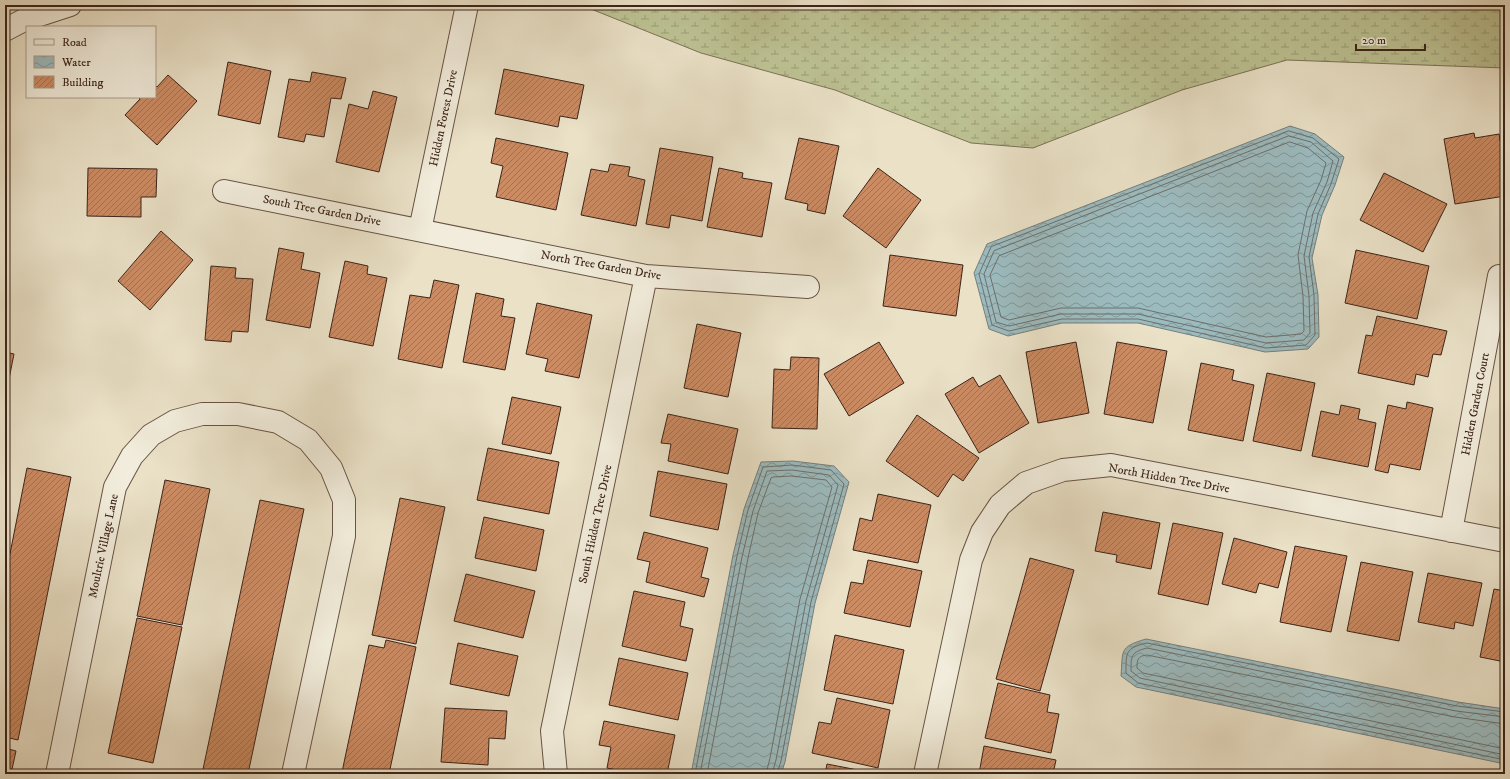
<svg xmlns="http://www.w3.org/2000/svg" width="1510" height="779" font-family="'IM FELL DW Pica',serif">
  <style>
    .wetland { fill: url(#wetland-marsh); stroke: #7c7256 }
    .park { fill: url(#park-crowns); stroke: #7c7256 }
    .water { fill: url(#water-waves); stroke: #767f7d }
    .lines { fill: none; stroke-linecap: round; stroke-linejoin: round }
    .shore { stroke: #6c706c; stroke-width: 1 }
    .building { fill: url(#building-hatch); stroke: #3c241a }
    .minor-casing { stroke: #685345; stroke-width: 24 }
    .minor { stroke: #f1ecdb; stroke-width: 22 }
    .labels { text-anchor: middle; stroke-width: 4; stroke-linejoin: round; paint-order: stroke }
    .street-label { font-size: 12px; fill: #3c241a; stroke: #f1ecdb }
  </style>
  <defs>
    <pattern id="wetland-marsh" width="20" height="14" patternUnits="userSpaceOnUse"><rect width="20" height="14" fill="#bcc192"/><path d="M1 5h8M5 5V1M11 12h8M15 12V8" fill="none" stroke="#9a9d76"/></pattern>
    <pattern id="park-crowns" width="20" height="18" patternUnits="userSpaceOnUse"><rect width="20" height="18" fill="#bcc192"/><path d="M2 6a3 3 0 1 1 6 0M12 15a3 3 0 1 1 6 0" fill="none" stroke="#9a9d76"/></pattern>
    <pattern id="water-waves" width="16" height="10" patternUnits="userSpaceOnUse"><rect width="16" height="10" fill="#9cbbbf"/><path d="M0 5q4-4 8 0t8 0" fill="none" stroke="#80989a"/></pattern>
    <pattern id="building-hatch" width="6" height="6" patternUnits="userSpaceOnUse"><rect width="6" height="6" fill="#cb8b63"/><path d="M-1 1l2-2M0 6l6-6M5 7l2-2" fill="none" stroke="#a67151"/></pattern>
  </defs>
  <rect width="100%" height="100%" fill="#eae1c7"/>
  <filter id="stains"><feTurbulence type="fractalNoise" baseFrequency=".005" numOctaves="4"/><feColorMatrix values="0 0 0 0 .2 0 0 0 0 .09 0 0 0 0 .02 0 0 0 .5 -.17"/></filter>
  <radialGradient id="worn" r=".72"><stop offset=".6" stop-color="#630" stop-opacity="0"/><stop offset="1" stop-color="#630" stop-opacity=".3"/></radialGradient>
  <!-- wetland -->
  <path class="wetland" d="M585,5H1505V68L1287,60L1182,90L1033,148L971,143L835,90L701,53L591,9Z"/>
  <!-- park -->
  <path class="park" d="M77,769L103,774H76Z"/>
  <!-- water -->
  <path class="water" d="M1290,126L1315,134L1344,157L1335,185L1322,215L1312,258L1318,295L1319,337L1308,349L1265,352L1138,323H1062L1008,336L989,329L974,273L987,244Z
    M793,461L834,466L849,482L815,603L785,762L781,774H691L733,555L744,509L761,462Z
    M1146,639L1458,702L1505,709V764L1136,687L1121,676C1123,650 1119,647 1146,639Z"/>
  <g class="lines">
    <!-- shore -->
    <path class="shore" d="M1289,131L1313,138L1339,159L1331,184L1318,214L1309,257L1314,295L1315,335L1306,345L1266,348L1138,319H1062L1009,331L992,325L979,274L991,247Z
      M1289,136L1311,142L1333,161L1327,182L1313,213L1304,256L1309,296L1310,333L1304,340L1266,343L1138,314H1061L1009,326L996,322L984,274L994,251Z
      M1290,142L1308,148L1326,163L1321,180L1307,211L1298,255L1303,296L1304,331L1301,334L1266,337L1138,308H1061L1009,320L1001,317L990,275L999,256Z
      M1505,712L1457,706L1147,643C1125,648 1126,653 1126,673L1138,683L1505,760
      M1505,717L1456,711L1147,648C1131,652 1131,656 1131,671L1140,678L1505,755
      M1505,724L1455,717L1147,655C1138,656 1137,659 1137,668L1143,673L1505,749
      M695,774L737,556L748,510L763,467L792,465L831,470L844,484L811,602L781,761L777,774
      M700,774L742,557L753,511L767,471L792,470L829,475L838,485L806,601L776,760L772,774
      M707,774L748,558L758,513L771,478L773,477L792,476L826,480L832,487L800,599L770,758L766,774"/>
  </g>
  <!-- building -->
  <path class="building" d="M228,62L271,71L260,124L218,115Z
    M504,69L584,85L577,119L560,116L558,127L495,114Z
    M312,72L346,78L341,99L331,98L324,137L306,134L304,142L278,137L289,79L310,82Z
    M168,75L197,101L157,145L125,115L140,99L138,97H155V85L157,87Z
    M373,91L397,97L379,172L336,162L349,104L368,109Z
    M1474,133L1475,138L1499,134L1505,168V196L1455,204L1444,139Z
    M496,138L568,153L556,210L496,197L503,166L491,163Z
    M799,138L839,146L825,214L807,210L808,204L785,199Z
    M660,148L713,157L702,221L671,215L669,228L646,224Z
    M610,164L630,167L628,176L645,180L636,226L581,215L591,169L608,172Z
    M88,168L157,169L156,197H141V217L87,216Z
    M719,168L743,173L742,178L772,183L762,237L707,227Z
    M878,168L921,200L886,248L843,216Z
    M1384,173L1447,204L1423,252L1360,220Z
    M161,231L193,260L150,310L118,281Z
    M279,248L304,253L301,269L320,273L310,328L266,320Z
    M1356,250L1429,266L1417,319L1345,303Z
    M890,255L963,265L956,316L883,306Z
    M345,261L368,266L367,274L387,278L373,346L329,337Z
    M211,266L236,268L235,278L253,279L248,332L232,331L231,342L205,340Z
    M434,280L459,285L442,368L398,359L410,295L430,298Z
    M476,293L504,299L501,316L515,318L505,370L463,362Z
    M537,303L592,315L579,378L545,371L548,359L526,354Z
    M1377,316L1447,331L1441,355L1433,354L1428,377L1416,374L1414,385L1358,373L1366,335L1372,336Z
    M697,324L741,333L728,397L684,388Z
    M879,342L904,383L849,416L824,374Z
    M1076,342L1089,413L1038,423L1026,352Z
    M1117,342L1167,351L1153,423L1104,414Z
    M5,352L14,354L8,384L5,383Z
    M791,357L819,358L817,429L772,428L774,369L790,370Z
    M1201,363L1234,370L1232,380L1254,385L1243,441L1188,430Z
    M1267,373L1315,383L1301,451L1253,441Z
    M1000,375L1029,423L979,453L945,394L973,377L979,387Z
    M512,397L561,407L551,454L502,444Z
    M1407,402L1433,408L1420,470L1390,464L1388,473L1375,470L1388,405L1406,409Z
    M1341,405L1360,409L1358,419L1376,423L1368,467L1312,456L1321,411L1339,415Z
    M668,414L738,429L728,474L668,461L671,444L661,443Z
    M917,415L979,458L963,481L953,474L938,497L886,461Z
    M488,448L559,462L549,514L477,500Z
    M27,468L71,477L18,740L5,737V579Z
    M658,471L727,484L718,530L650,516Z
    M165,480L210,489L182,625L137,616Z
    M878,494L931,505L918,563L853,550L860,518L872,521Z
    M400,498L445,507L416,644L372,635Z
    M260,500L304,509L248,774H202Z
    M1103,512L1160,523L1151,569L1116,562L1117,555L1095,551Z
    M484,517L544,530L536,571L475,558Z
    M1173,523L1223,533L1208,605L1158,594Z
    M644,532L708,548L701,577L709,579L704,597L646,582L650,562L637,559Z
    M1234,538L1287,552L1278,588L1259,583L1256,593L1222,584Z
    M1295,546L1347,556L1331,632L1280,622Z
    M1030,558L1074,570L1040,691L996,679Z
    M868,560L922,571L910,627L844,613L851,582L863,584Z
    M1361,562L1413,572L1399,641L1347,631Z
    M1428,573L1482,583L1473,626L1455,622L1454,629L1418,622Z
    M466,574L535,591L523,638L454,621Z
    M1494,589L1505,591V662L1480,657Z
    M634,591L685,602L680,626L693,629L686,661L622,646Z
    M137,618L182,627L153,763L108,753Z
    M835,635L904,650L893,704L824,690Z
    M386,640L416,647L389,774H349L342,772L369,645L384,648Z
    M458,643L518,656L509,696L450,684Z
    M619,658L688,673L678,720L609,705Z
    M998,683L1050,695L1047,712L1059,714L1051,753L985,738Z
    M837,698L890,710L878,768L812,753L819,722L831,724Z
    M445,708L507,711L505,739L489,738L488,765L441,762Z
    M604,721L675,735L667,774H637L607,768L611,747L599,745Z
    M984,746L1056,760L1053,774H979Z
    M5,748L16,751L11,774H5Z
    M827,764L868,772L867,774H825Z"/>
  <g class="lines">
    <defs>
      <path id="minor" d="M5,30L24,20L70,5
        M224,191L646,276L808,287
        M420,230L467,5
        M1451,531L1499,276
        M57,774L115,487L132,456L151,435L175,421L202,414H238L278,422L308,440L331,468L344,500V536L293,774
        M556,774L552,731L646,276
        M925,774L971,560L982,532L1000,505L1026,483L1063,470L1111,465L1505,541"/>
    </defs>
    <!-- minor casing -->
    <use href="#minor" class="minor-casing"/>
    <!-- minor -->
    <use href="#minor" class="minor"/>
  </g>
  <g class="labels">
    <!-- street labels -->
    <g class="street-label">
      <text transform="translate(443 118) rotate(-78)" y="4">Hidden Forest Drive</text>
      <text transform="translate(322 210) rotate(11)" y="4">South Tree Garden Drive</text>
      <text transform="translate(601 265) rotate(10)" y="4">North Tree Garden Drive</text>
      <text transform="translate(1475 404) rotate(-79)" y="4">Hidden Garden Court</text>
      <text transform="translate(1169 478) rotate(10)" y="4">North Hidden Tree Drive</text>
      <text transform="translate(595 524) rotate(-78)" y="4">South Hidden Tree Drive</text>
      <text transform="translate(103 546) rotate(-78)" y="4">Moultrie Village Lane</text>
    </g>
  </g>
  <!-- margin -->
  <rect width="1510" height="779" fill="none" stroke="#eae1c7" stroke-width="20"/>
  <rect x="6" y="6" width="1498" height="767" fill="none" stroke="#3c241a" stroke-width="2"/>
  <rect x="10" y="10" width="1490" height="759" fill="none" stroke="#3c241a"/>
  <!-- legend -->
  <rect x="26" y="26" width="130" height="72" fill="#f1ecdb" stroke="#a99c8e"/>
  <rect x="34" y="39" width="20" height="6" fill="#f1ecdb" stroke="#a99c8e"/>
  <text x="62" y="46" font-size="12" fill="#3c241a">Road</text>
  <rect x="34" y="56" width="20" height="12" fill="url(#water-waves)" stroke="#a99c8e"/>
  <text x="62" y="66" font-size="12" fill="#3c241a">Water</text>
  <rect x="34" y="76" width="20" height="12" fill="url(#building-hatch)" stroke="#a99c8e"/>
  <text x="62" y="86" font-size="12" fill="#3c241a">Building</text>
  <!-- scale -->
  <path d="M1356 44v6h69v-6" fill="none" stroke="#3c241a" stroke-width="2"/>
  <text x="1362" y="44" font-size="12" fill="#3c241a" stroke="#f1ecdb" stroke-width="3" paint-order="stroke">20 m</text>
  <rect width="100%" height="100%" filter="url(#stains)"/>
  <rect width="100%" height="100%" fill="url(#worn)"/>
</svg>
